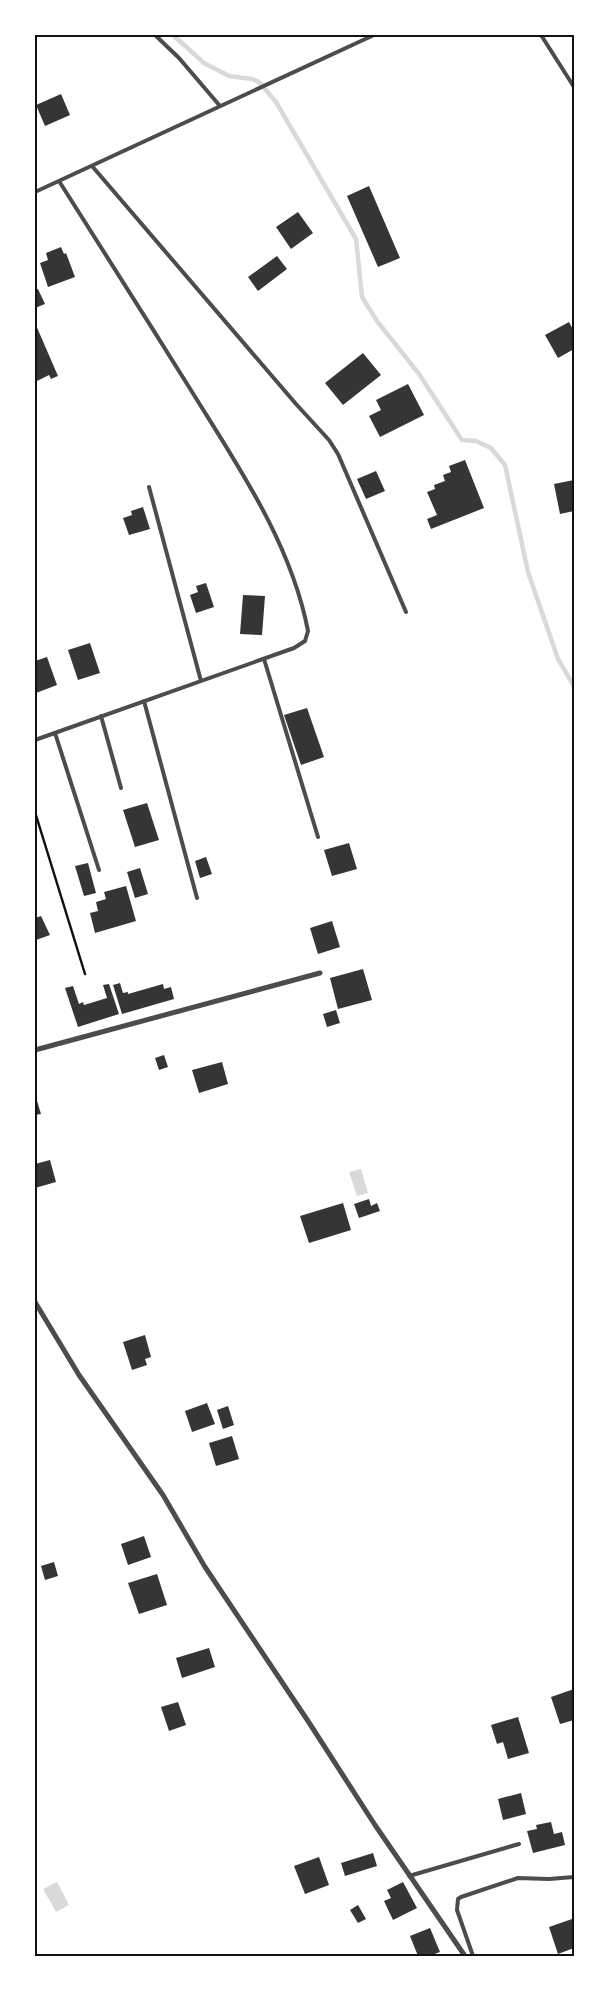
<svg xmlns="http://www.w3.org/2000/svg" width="609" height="1991" font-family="Montserrat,sans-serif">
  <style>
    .water { fill: #d9d9d9 }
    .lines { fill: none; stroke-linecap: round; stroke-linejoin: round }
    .stream { stroke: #d9d9d9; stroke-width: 4.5 }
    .building { fill: #353535 }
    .path { stroke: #111; stroke-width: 2.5 }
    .service { stroke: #4c4c4c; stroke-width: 4 }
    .minor { stroke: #4c4c4c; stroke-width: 5 }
    .neatline { fill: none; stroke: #111; stroke-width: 2 }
  </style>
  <rect width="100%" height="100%" fill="#fff"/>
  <!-- water -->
  <path class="water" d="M361,1169L368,1193L357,1196L349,1172Z
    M57,1882L69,1905L56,1912L43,1889Z"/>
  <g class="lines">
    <!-- stream -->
    <path class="stream" d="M173,35L204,63L229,76L252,79L259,82L276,102L356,239L362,297L377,321L419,374L462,440L476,441L491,448L505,465L528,572L558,659L574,686"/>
  </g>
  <!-- building -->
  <path class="building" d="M61,94L70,115L45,126L36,105Z
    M369,186L400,258L378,267L347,196Z
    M298,212L313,233L291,249L276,227Z
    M61,247L64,254L66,253L75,277L48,287L40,263L48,260L46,253Z
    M277,256L287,269L258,291L248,277Z
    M38,289L45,304L35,308V290Z
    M569,322L574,331V349L558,358L545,335Z
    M35,323L58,376L51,379L49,375L37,381L35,377Z
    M363,353L381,375L343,405L325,383Z
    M408,384L424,415L380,437L369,416L381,410L376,400Z
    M465,460L484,508L431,529L427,519L437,515L427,492L435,489L434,485L445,481L443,475L451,472L449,466Z
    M376,471L385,491L366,499L357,479Z
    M574,480V511L560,514L554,484Z
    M143,507L150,529L129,535L123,518L132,515L131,511Z
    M206,583L214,607L196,613L190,595L198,592L196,586Z
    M243,595L265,596L262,635L240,634Z
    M90,643L100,673L78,680L68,650Z
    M47,657L57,685L36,693L35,661Z
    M307,708L324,757L301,765L284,715Z
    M147,803L159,840L135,847L123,810Z
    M349,843L357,869L332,876L324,850Z
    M206,857L212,874L200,878L195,861Z
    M88,863L96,893L84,896L75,866Z
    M140,868L148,894L135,898L127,872Z
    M126,886L136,921L95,933L90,913L98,911L96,902L106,899L104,892Z
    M41,916L50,935L36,940L35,929H37L35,918Z
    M332,921L340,947L318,954L310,928Z
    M363,969L372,1000L338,1009L330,978Z
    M120,983L123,993L128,992V994L163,984L164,989L171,987L174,999L122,1014L113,985Z
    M109,984L119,1014L78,1027L65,988L73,986L79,1004L83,1002L84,1005L107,998L103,985Z
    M336,1010L340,1023L327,1027L323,1014Z
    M164,1055L168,1067L159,1070L155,1058Z
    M222,1062L228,1084L199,1093L192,1070Z
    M35,1094L41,1114L35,1115Z
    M50,1160L56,1182L35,1188V1164Z
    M369,1199L371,1206L377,1203L380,1211L359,1218L354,1204Z
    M343,1203L351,1230L309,1243L300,1216Z
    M145,1335L151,1357L145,1359L147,1365L132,1370L123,1342Z
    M207,1403L215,1424L192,1432L185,1411Z
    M228,1406L234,1425L223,1429L217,1410Z
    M232,1436L239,1459L216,1466L209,1443Z
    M144,1536L151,1557L128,1565L121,1544Z
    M54,1562L58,1576L45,1580L41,1566Z
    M157,1574L167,1605L139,1614L128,1583Z
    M209,1648L215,1667L182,1678L176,1658Z
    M574,1689V1720L560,1724L551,1697Z
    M178,1702L186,1725L169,1731L161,1707Z
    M518,1717L529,1753L508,1759L503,1742L497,1744L491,1725Z
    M521,1793L526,1814L503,1820L498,1799Z
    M551,1822L554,1834L562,1832L565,1845L533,1853L527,1831L537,1829L536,1825Z
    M373,1853L377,1866L345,1876L341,1863Z
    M319,1857L329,1885L305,1894L294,1866Z
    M403,1882L417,1908L393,1920L384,1901L391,1898L387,1890Z
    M358,1905L366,1919L358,1923L350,1910Z
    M572,1919L574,1925V1948L558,1954L549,1927Z
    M430,1928L440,1952L429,1956H418L410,1936Z"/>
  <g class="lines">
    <!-- path -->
    <path class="path" d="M35,812L85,974"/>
    <!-- service -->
    <path class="service" d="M155,35L179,58L220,106
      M541,35L574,87
      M92,166L296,404L329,440L338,454L406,612
      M35,192L374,35
      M149,487L201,681
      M264,659L318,837
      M144,701L197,898
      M101,716L121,788
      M55,733L99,870
      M35,740L294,648L305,641L308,631C291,542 236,463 189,387C146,318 102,249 59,181
      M409,1876L519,1844
      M473,1956L457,1910L458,1899L461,1897L518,1878L549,1879L574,1877"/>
    <!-- minor -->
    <path class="minor" d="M35,1050L320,973
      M35,1302L79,1375L163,1495L205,1567L308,1721L375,1825L465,1956"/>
  </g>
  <!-- border -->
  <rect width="609" height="1991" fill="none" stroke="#ffffff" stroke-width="72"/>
  <rect x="36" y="36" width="537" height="1919" class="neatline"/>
</svg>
